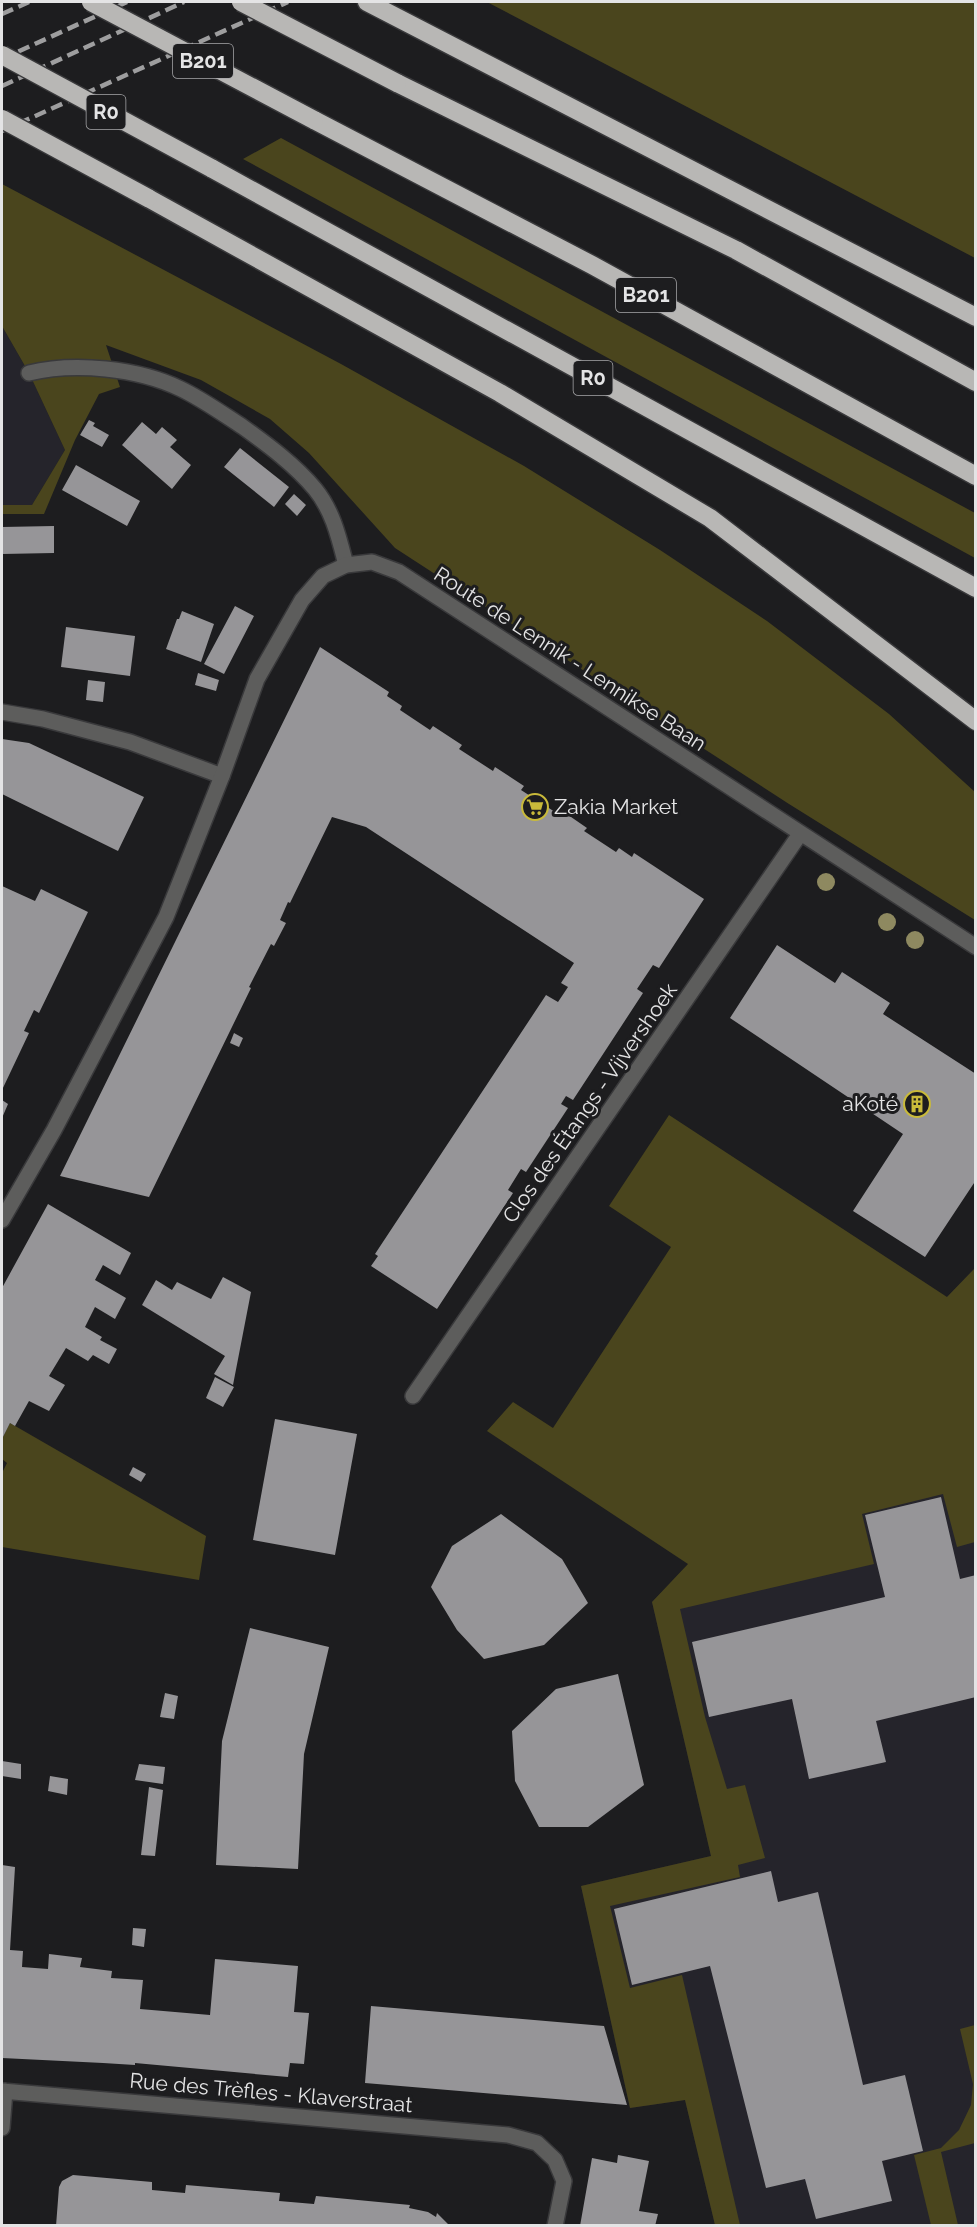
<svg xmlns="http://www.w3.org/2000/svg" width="977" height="2227" font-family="Raleway,sans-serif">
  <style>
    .built { fill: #25242b }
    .green { fill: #4a451d }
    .building { fill: #969598 }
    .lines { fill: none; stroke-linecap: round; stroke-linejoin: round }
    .lane-casing { stroke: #39393b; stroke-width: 18 }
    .street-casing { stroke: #39393b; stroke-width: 18 }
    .highway-casing { stroke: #39393b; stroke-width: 21 }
    .lane { stroke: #5d5d5c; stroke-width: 15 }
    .street { stroke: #5d5d5c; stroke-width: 15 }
    .highway { stroke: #b8b7b5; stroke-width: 18 }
    .rail { stroke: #9e9e9f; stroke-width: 4.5; stroke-dasharray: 12 6; stroke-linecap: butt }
    .highway-bridge-casing { stroke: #39393b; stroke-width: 21; stroke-linecap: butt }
    .highway-bridge { stroke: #b8b7b5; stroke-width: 18 }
    .tree { fill: #8e8960 }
    .labels { text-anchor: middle; stroke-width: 6; stroke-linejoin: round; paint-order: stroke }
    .shield { fill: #1d1d1f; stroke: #a8a8aa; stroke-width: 1.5 }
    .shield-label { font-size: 20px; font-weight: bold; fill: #e4e4e5 }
    .street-label { font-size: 21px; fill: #e4e4e5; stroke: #1d1d1f }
    .poi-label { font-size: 21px; fill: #e4e4e5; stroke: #1d1d1f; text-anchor: start }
  </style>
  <rect width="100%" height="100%" fill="#1d1d1f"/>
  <!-- built -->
  <path class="built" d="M2,326L29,373L65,450L32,505H2Z
    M975,1268V2225H715L685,2100L630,2108L581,1886L711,1856L652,1602Z"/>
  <!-- green -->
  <path class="green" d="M487,2H975V258Z
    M281,138L975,513V558L243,159Z
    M2,184L341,364L524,466L660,550L767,621L889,714L975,792V920L789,804L395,548L309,453L270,419L201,380L106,345L120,387L99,394L75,440L44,514H2V505H32L65,450L29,373L2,326Z
    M669,1115L947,1297L975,1268V1542L957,1547L943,1494L862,1514L874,1564L680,1609L705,1717L727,1789L745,1785L765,1858L738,1865L740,1877L610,1906L630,1988L682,1975L740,2225H715L685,2100L630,2108L581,1886L711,1856L652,1602L688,1564L487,1431L513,1402L553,1428L671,1247L609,1206Z
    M10,1423L206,1536L199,1580L2,1547V1473L7,1463L2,1459V1439Z
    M975,2025V2143L941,2152L958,2225H931L914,2155L941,2148L959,2130L971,2105L973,2084L960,2029Z"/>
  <!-- building -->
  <path class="building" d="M89,420L95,423L93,426L109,435L102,447L80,435Z
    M142,422L156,434L162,427L177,440L170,447L191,465L172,489L122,445Z
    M240,448L289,487L274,507L224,467Z
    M76,465L140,501L127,526L62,490Z
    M294,494L306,505L297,516L285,504Z
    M54,526V553L2,554V527Z
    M235,606L254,616L224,674L204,664Z
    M182,611L214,624L201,662L166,649L177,619H179Z
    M66,627L135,636L130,676L61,667Z
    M320,647L389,692L387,696L402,706L400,710L430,730L433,726L462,745L459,749L493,771L495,767L524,786L521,790L555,812L558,808L587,828L584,831L616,852L619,848L632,857L634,853L704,899L659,968L653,965L637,989L643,993L573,1100L566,1096L561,1104L568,1108L526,1172L521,1169L508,1190L513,1193L437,1309L371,1266L378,1256L375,1254L546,995L558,1002L568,987L561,983L574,963L366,827L332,817L290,903L288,902L280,920L286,923L274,946L271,944L249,987L251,988L149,1197L60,1176Z
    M198,673L219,680L216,691L195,685Z
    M88,680L105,682L103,702L86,700Z
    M2,739L29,743L144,797L118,851L2,794Z
    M2,886L35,901L41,889L88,912L39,1013L34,1010L24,1031L29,1033L2,1090Z
    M777,945L835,983L842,972L890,1003L883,1014L976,1074V1180L925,1257L853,1211L903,1134L730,1018Z
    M234,1033L243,1038L239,1047L230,1043Z
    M2,1100L8,1104L2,1118Z
    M48,1204L131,1253L120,1275L103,1265L95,1280L126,1298L115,1319L95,1307L85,1327L102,1337L100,1340L117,1349L109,1364L93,1355L88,1361L66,1348L49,1376L65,1385L49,1411L29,1401L15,1426L10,1423L2,1439V1288Z
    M223,1277L251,1292L233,1385L214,1374L225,1356L142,1305L156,1280L172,1290L177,1282L211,1299Z
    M215,1377L234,1387L223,1407L206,1398Z
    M275,1419L357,1434L335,1555L253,1540Z
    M133,1467L146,1474L141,1482L129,1475Z
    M941,1497L960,1579L976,1575V1697L876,1721L886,1762L809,1779L792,1699L709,1717L692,1642L885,1597L865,1515Z
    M501,1514L562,1559L588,1603L544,1645L484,1659L457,1630L431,1587L452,1546Z
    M250,1628L329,1647L304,1754L298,1869L216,1865L222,1741Z
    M618,1674L644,1785L588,1827H539L515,1781L512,1731L556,1689Z
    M165,1693L178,1696L174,1719L160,1717Z
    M2,1761L21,1764V1779L2,1776Z
    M139,1764L165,1767L163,1784L135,1780Z
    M50,1776L68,1779L67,1795L48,1791Z
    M149,1787L163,1790L155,1856L141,1855Z
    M2,1865L15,1867L10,1950L23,1951L22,1967L48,1969L49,1954L82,1958L80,1967L112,1971L111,1978L143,1980L140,2009L210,2015L215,1959L298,1966L294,2012L309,2013L304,2064L290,2063L288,2077L135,2063V2065L103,2063L2,2058Z
    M771,1871L778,1902L818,1892L863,2085L905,2075L923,2151L882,2161L892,2201L816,2219L805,2179L766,2188L710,1966L632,1985L614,1909Z
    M133,1928L146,1929L144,1947L132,1945Z
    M371,2006L604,2026L627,2105L365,2083Z
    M618,2155L649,2161L639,2211L658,2214L655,2226H580L592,2158L617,2163Z
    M73,2175L152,2182V2190L185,2193L186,2185L280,2193L279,2201L314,2204L316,2196L410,2205L409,2208L428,2212L436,2217L437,2213L450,2226H56L59,2187L62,2181Z"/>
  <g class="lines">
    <defs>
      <path id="lane" d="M29,373C74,362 138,368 181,389C202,399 223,414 243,427C268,445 295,465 315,489C333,511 339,538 346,565
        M2,712L43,719L130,742L222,776"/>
      <path id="street" d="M2,1220L54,1130L166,917L222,776L257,679L302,600L323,576L346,565L372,562L399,572L976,947
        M413,1396L800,834
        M2,2091L508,2135L537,2143L555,2160L564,2181L555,2226
        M2,2128L5,2091"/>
      <path id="highway" d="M367,2L976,317
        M397,83L736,250L976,382
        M314,120L592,265L976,476
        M211,168L976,588
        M148,198L500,393L710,518L976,721"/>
    </defs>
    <!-- lane casing -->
    <use href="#lane" class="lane-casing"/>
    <!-- street casing -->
    <use href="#street" class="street-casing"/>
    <!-- highway casing -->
    <use href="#highway" class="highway-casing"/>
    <!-- lane -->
    <use href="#lane" class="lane"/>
    <!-- street -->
    <use href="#street" class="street"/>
    <!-- highway -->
    <use href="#highway" class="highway"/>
    <!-- rail -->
    <path class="rail" d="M2,14L29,2
      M2,59L127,2
      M2,86L184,2
      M2,131L288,2"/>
    <defs>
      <path id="highway-bridge" d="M91,2L314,120
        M241,2L397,83
        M2,55L211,168
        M2,119L148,198"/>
    </defs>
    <!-- highway-bridge casing -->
    <use href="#highway-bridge" class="highway-bridge-casing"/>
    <!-- highway-bridge -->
    <use href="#highway-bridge" class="highway-bridge"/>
  </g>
  <!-- trees -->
  <g class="tree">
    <circle cx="826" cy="882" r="9"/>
    <circle cx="887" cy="922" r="9"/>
    <circle cx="915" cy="940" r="9"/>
  </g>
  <!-- icons -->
  <defs>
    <symbol id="supermarket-ring" viewBox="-11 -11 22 22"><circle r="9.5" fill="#1d1d1f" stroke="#c9ba3a" stroke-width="1.5"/><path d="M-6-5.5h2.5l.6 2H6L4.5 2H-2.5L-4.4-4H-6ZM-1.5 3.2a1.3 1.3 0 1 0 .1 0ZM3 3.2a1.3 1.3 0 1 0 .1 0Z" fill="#c9ba3a"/></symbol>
    <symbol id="building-ring" viewBox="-11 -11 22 22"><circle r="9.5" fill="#1d1d1f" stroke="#c9ba3a" stroke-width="1.5"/><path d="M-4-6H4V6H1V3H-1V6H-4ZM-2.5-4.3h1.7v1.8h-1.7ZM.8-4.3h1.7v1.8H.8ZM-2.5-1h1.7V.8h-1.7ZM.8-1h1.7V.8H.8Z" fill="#c9ba3a"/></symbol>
  </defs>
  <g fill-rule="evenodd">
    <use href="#supermarket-ring" x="520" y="792" width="30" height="30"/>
    <use href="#building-ring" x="902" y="1089" width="30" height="30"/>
  </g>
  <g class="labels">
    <!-- shield labels -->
    <g class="shield">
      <rect x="173" y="44" width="60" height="34" rx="4.5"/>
      <rect x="86.5" y="95" width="39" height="34" rx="4.5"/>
      <rect x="616" y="278" width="60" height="34" rx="4.5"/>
      <rect x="573.5" y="361" width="39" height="34" rx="4.5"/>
    </g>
    <g class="shield-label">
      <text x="203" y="68">B201</text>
      <text x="106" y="119">R0</text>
      <text x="646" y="302">B201</text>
      <text x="593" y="385">R0</text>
    </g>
    <!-- street labels -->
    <g class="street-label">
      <text transform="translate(570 659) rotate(33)" y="7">Route de Lennik - Lennikse Baan</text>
      <text transform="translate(590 1103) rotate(-55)" y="7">Clos des Étangs - Vijvershoek</text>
      <text transform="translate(271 2093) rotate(5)" y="7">Rue des Trèfles - Klaverstraat</text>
    </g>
    <!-- poi labels -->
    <g class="poi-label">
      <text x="554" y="814">Zakia Market</text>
      <text x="898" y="1111" text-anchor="end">aKoté</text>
    </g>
  </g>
  <!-- border -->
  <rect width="977" height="2227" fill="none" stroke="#e4e4e5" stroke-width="6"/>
</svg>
